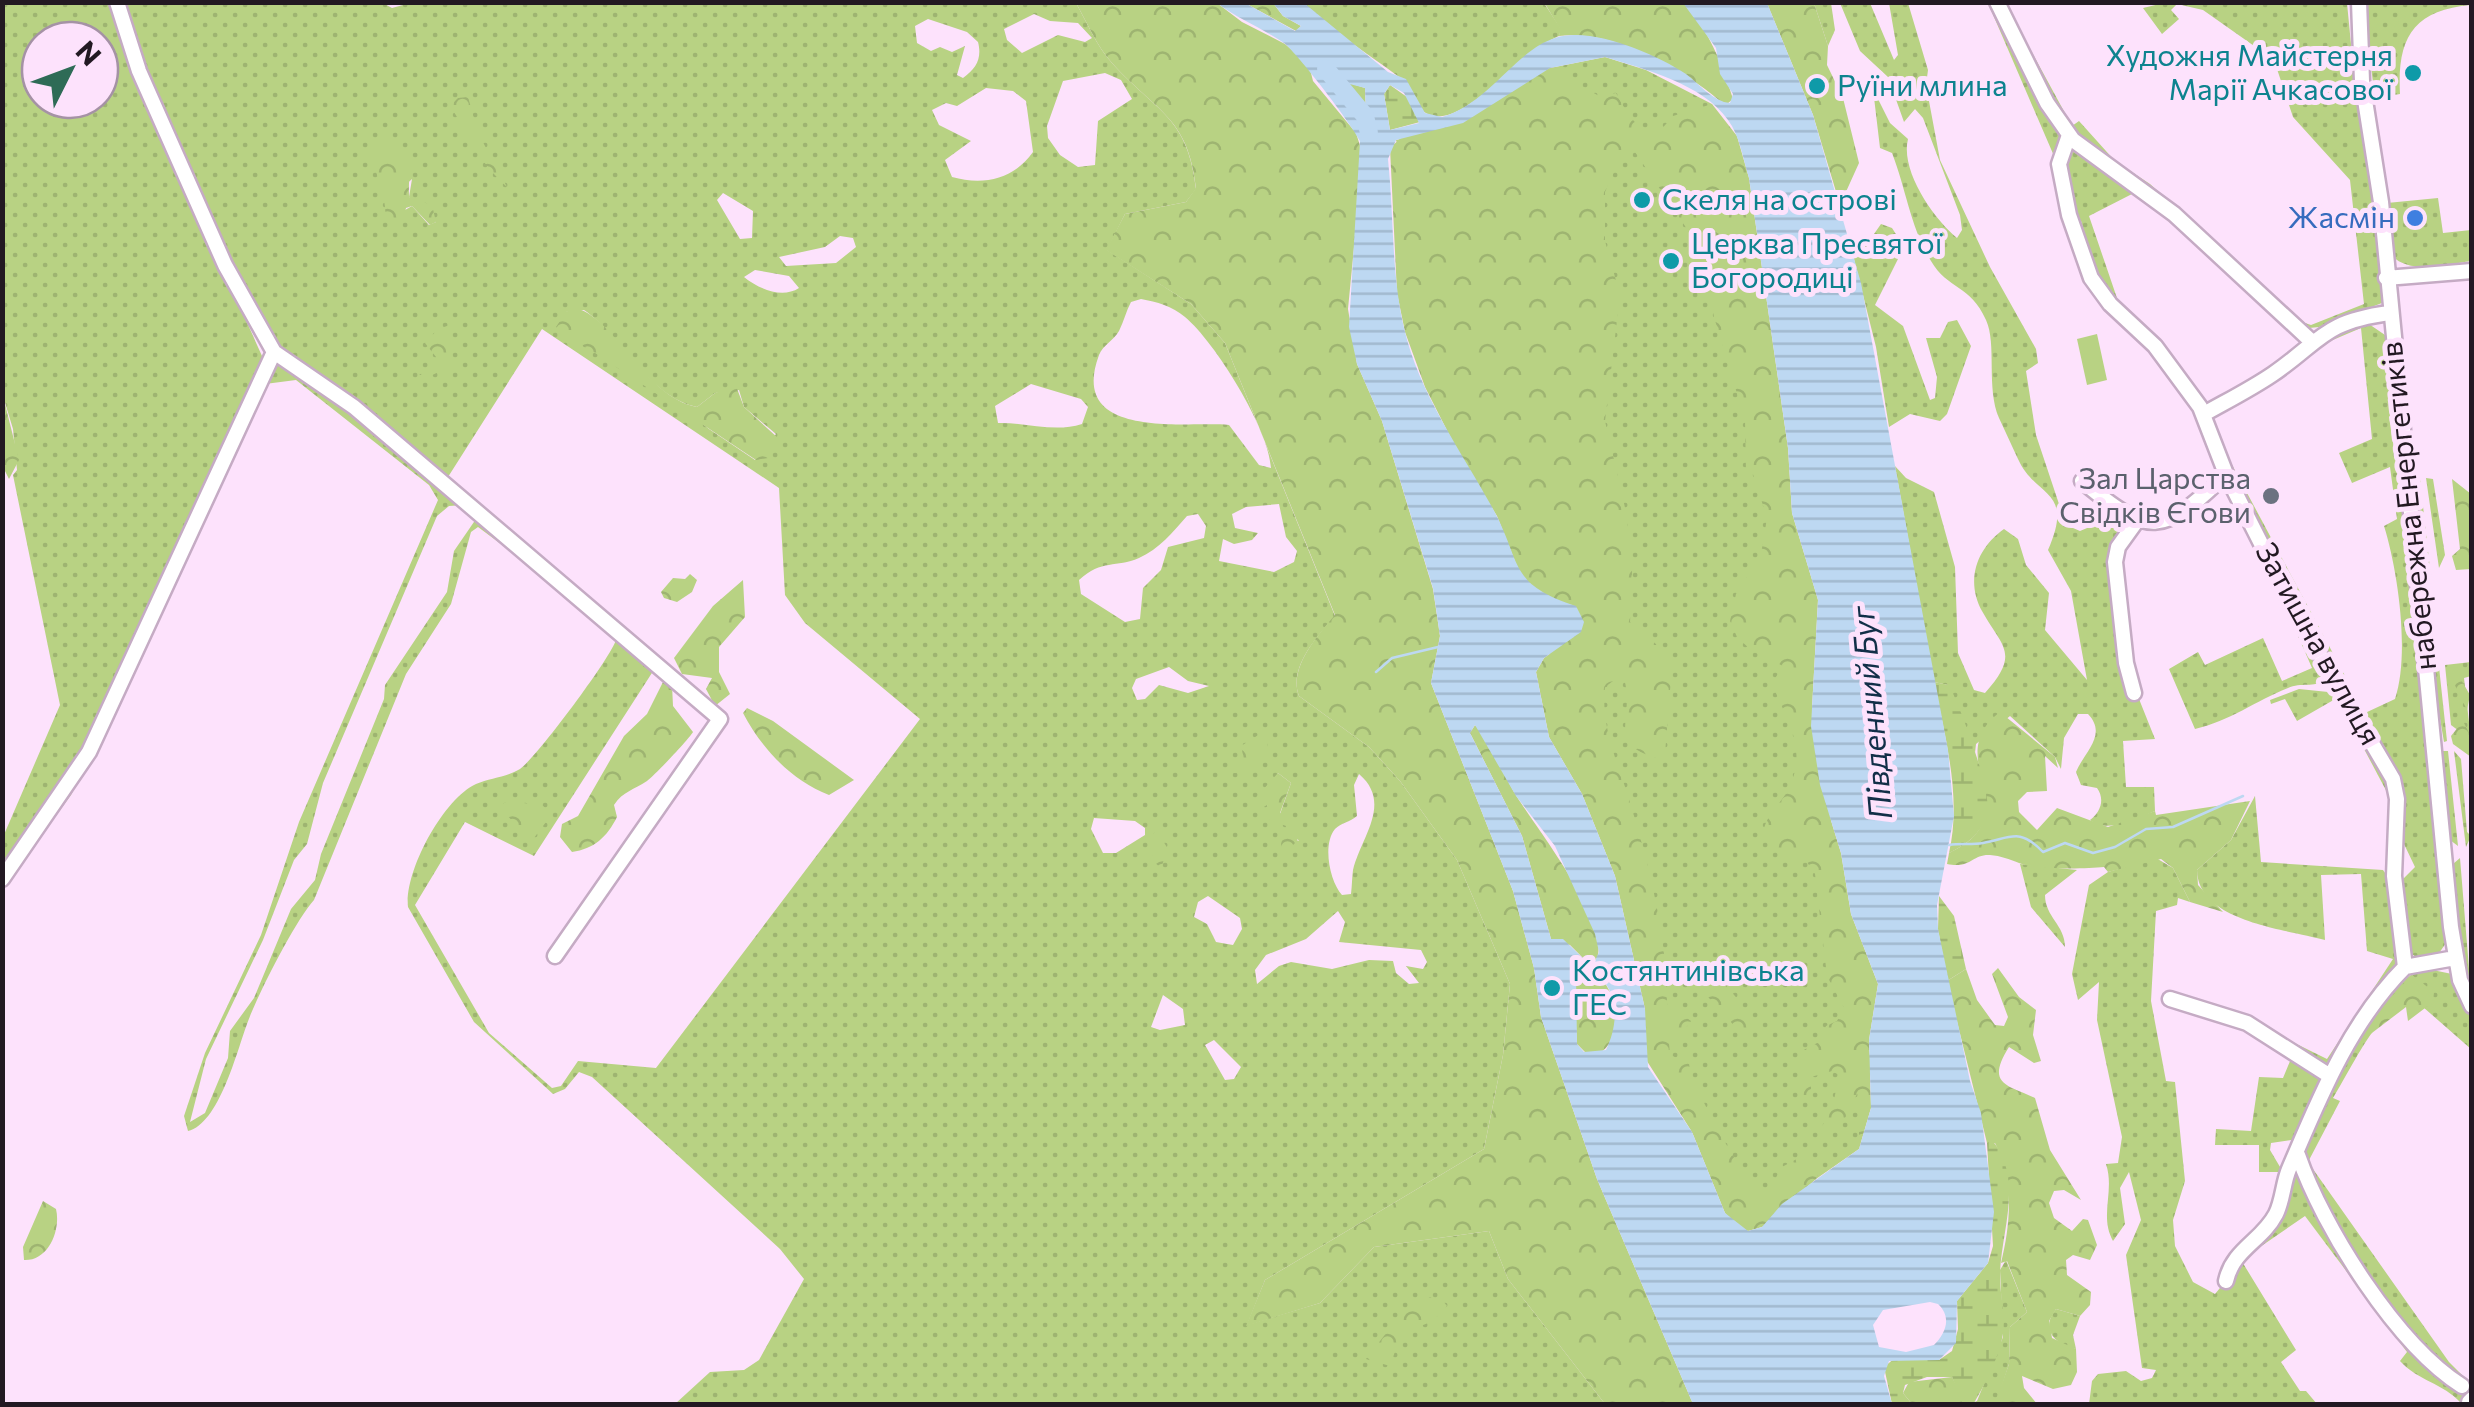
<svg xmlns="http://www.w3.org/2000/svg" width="2474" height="1407" font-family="Commissioner,sans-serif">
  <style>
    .grass { fill: url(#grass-dots); fill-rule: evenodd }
    .forest { fill: url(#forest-crowns) }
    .wetland { fill: url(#wetland-marsh) }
    .pitch { fill: #b8d283 }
    .water { fill: url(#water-rules); fill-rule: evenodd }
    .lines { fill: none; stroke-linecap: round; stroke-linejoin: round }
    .stream { stroke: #bdd8f2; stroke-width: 2.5 }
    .river { stroke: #bdd8f2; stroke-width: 18 }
    .minor-casing { stroke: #c5abc4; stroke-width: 19 }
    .minor { stroke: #fff; stroke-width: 14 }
    .culture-dot { fill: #0f9aa8; stroke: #fde2fc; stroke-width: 4 }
    .shop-dot { fill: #3f7fe0; stroke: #fde2fc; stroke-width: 4 }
    .worship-dot { fill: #6b7280; stroke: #fde2fc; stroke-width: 4 }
    .labels { text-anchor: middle; stroke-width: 10; stroke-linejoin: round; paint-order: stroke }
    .culture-label { font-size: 30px; fill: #0d838f; stroke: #fde2fc; text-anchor: start }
    .shop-label { font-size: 30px; fill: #366cbe; stroke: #fde2fc; text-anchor: end }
    .worship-label { font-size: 30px; fill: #5b616d; stroke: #fde2fc; text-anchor: end }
    .street-label { font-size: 30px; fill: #221922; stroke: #fde2fc }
    .water-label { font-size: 32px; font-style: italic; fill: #122f48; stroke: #fde2fc }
  </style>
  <defs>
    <pattern id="grass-dots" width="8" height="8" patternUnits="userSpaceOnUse" patternTransform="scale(2.5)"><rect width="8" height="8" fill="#b8d283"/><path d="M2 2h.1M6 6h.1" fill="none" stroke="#9eb471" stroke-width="1.8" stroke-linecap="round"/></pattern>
    <pattern id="forest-crowns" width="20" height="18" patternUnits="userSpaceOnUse" patternTransform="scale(2.5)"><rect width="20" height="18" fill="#b8d283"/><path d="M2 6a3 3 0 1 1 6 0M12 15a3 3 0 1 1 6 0" fill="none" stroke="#9eb471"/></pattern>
    <pattern id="wetland-marsh" width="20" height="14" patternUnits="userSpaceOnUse" patternTransform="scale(2.5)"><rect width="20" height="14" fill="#b8d283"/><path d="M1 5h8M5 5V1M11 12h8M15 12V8" fill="none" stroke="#9eb471"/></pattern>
    <pattern id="water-rules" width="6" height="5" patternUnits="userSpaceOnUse" patternTransform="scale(2.5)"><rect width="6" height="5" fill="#bdd8f2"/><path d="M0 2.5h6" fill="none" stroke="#a2b9cf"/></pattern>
  </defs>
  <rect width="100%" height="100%" fill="#fde2fc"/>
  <!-- grass -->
  <path class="grass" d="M381,2L392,8L414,2L1076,3C1087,22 1097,47 1112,63C1156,112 1188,116 1196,189L1186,202L1125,214L1107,250L1191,304L1225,343L1335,616C1318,636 1288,667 1299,696L1369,747L1400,781L1457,860L1510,984L1503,1055L1484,1149L1265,1280L1247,1325L1320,1303L1374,1247L1489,1231L1508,1279L1605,1404H675L710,1372L744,1370L759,1360L804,1279L780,1249L592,1077L579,1072L565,1089L553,1094L474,1022L408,907C404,872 443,799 476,784C490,778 507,777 520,769C536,758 610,659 616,640L591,611L478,527L471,532L451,604L406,674L314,900C295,921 257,996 247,1024C237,1051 219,1124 188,1131L184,1116L205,1053L261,935L299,822L438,500L429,485L296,380L265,384L93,752L71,795L3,888L2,878L72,784L271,353L140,58L122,3ZM1034,14L1050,21L1078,23L1092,38L1085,42L1058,35L1022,53L1007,40L1004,29ZM928,19L967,32L978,42C982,58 977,68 963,78L957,75L965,46L952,52L940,47L931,51L917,43L915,26ZM1105,73L1121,80L1132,99L1098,121L1095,165L1078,167L1060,155L1048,138L1047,126L1063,81ZM986,88L1013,91L1026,101L1033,152C1014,179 984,186 952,177L945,160L971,141L939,125L932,110L946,103L957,106ZM412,179L409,197L436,222L429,225L412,206L386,221L387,202ZM723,193L753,211L752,238L740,239L717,200ZM840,236L853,238L856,247L836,263L786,266L779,257L825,247ZM755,270L789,276L799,288C782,299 759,289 744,277ZM1141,299C1157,302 1172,306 1185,317C1215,342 1269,429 1271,468L1259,465L1229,425C1187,421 1067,441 1099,355C1103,345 1114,340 1119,331C1124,321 1126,311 1131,302ZM584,310C623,337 647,396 697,407L715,393L739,390L744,407L776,434L755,460L709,429L566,312ZM542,329L779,488L785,595L805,623L920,719L656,1068L578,1061L561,1086L552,1088L489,1033L415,905L465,822L534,856L659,662L448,477ZM1031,384L1081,399L1088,407L1082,424C1054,433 1026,422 998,423L995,406ZM1279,504L1286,537L1297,551L1294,562L1274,572L1219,561L1223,539L1234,544L1252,540L1258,533L1235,528L1232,514L1246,507ZM464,505L476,519L454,551L447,592L385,685L384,699L321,854L315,880L291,909L254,998L230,1031L228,1058L205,1113L190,1122L206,1059L263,940L294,860L307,844L323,783L437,516L449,506ZM1198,514L1206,526L1204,538L1168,547L1161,570L1143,588L1140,619L1125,622L1081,594L1079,580C1102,559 1116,568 1139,558C1159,549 1173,532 1187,516ZM1169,667L1188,681L1209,686L1188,693L1159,685L1145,699L1137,700L1132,688L1136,679ZM1278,773L1291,783L1280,814L1299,841L1286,836L1287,826L1267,805ZM1359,774C1393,803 1361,837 1353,870C1352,877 1352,886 1351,894L1342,895C1330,882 1322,845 1335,829C1341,823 1350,822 1357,816L1354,785ZM1094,818L1135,821L1145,828V835L1116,853H1103L1091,829ZM1208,896L1240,918L1242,929L1233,945L1216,942L1207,924L1194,917L1198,902ZM1338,911L1345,922L1339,942L1421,950L1427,962L1423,969L1406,966L1419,983L1409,984L1396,973L1393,961L1369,960L1332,969L1291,962L1279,966L1257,984L1255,970L1266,955L1306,939ZM1163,995L1183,1009L1185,1025L1160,1030L1151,1027ZM1214,1040L1241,1067L1234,1079L1225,1080L1205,1045Z
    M2168,2L2347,3L2357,106L2372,187L2382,303L2319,327L2309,328L2300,322L2084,144L2057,113L2005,3L2072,126L2079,121L2115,161L2150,184L2305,323L2311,325L2364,304L2350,180L2293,117L2274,60L2203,10L2177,4L2171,10L2179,19L2162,34L2143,8Z
    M3,3H111L124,48L262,356L260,371L85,746L3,872V837L60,705L13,475L17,470L13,429L3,396ZM40,40H100V100H40Z
    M1304,3H1544L1561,29L1559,36C1526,49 1464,128 1430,115C1412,108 1409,84 1395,74C1364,51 1331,31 1304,3Z
    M1814,3H1831L1835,30L1828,46Z
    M1840,3H1870L1894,60L1898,55L1889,3H1908L1928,70L1926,85L1940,160L1990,267L2036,349L2038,363L2026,371L2036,435L2066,525L2080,531L2118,515L2127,523L2118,542L2135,689L2155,739L2123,741L2126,787H2154L2155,811C2136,819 2108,834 2090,820C2101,812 2105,799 2097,788L2081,785L2076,772C2084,752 2108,735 2088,714H2078L2064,738L2061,769L2055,757L2010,716L1976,744L1975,753L1948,685L1934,682L1895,466L1906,478L1934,492L1955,567L1958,653L1974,690L1985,693C2021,653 2002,647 1982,611C1965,580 1977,548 2004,529L2018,539L2026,565L2049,593L2045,630L2087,680L2071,591L2048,550C2075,488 2036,499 2018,459C2012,446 2005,431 1999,418C1986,388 1997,344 1986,320C1970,284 1948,290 1931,261C1911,229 1906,189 1892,153L1880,148L1873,89L1890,123L1908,139C1900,171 1934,219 1957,238L1962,230L1960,215L1923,118L1915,109L1904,122L1888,77L1860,51Z
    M1988,3H1993L2053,119L2152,200L2304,338L2301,342L2141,196L2132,194L2089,216L2118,301L2102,293L2081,221L2061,203L2054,156Z
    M2368,3H2471V5C2413,10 2397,38 2400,94L2375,98L2365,20Z
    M1605,57L1646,70L1712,104L1871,1063L1859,1149L1816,1179L1762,1227L1692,1132L1396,140L1421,134L1550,68Z
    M2438,198L2443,233L2471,230V261C2447,264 2411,275 2392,256L2387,203Z
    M1881,224L1892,228L1901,242L1898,259L1875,305L1903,326L1930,400L1935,398L1937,377L1926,338H1940L1948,322L1957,320L1971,346L1947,414L1940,421L1910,414L1889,427L1876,347L1849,239L1867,244Z
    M2366,322L2385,335L2393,410L2389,417L2405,520L2447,933L2446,943L2437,956L2418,958L2410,953L2400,882L2415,867L2404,844L2402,796L2347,701L2235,484L2224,450L2365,713L2395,699C2410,654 2398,571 2384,526L2397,519L2390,467L2352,483L2339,453L2372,439L2361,328L2314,348L2327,336Z
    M2426,478L2433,479L2445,555L2439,568Z
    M2420,479L2430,569L2425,571L2413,480Z
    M2286,608L2325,680C2314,688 2301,682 2288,688C2255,701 2230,721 2195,729L2169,669L2198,652L2205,665L2263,638L2282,681L2312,668Z
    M2471,662V676L2464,678L2471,740L2451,725L2445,665Z
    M2439,667L2447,741L2444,742L2432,672Z
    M2299,689L2338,693L2385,770L2389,796L2337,698L2297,721L2285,699L2271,704L2270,700Z
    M2441,751H2448L2458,846L2450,840Z
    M2454,751L2461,759L2467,832L2471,836L2466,847Z
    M2255,796L2261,862L2383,870L2392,883L2400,962L2329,1068L2264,1028L2327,1059L2393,959L2367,951L2361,874L2321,875L2325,940C2286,929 2198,922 2197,870L2231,840Z
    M2156,858L2173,868L2190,902L2178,898L2177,905L2156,911L2151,1001L2166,1081L2175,1082L2185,1181L2173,1220L2175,1246L2193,1282L2215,1294L2229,1277L2236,1258L2275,1222L2297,1162C2329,1243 2389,1344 2465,1389L2469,1385C2427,1375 2304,1198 2303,1156C2303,1114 2384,982 2423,968L2452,974L2471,1015V1049L2407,993C2369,1028 2358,1056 2333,1098L2340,1101L2308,1162L2449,1362L2471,1384V1393L2461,1403C2443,1383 2418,1381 2400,1361L2407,1352L2305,1216L2241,1260L2296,1350L2281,1362L2300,1391H2306L2317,1404H2089L2092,1381L2098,1374L2126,1371L2141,1381L2152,1378L2156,1370L2142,1368L2126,1255L2141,1220L2129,1172L2120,1188L2125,1224L2113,1241C2099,1216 2115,1191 2106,1164L2118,1163L2122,1137L2097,1020L2099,982L2078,1000L2072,974L2089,885L2108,872Z
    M2460,858L2471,993L2464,970L2452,875L2453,864Z
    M2020,864L2077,870L2045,895C2045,917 2065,925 2065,947L2031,907Z
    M2293,1054L2326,1076L2299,1139L2271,1143L2270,1150L2283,1172H2259V1145H2215L2216,1129L2251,1131L2259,1077L2283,1078Z
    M2006,1260L2027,1312L2010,1327L2009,1364L1996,1404H1970L1977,1401L2003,1337L2000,1270Z
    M2056,1309L2080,1316L2073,1335L2076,1349C2054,1344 2040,1329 2056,1309Z"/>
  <!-- forest -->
  <path class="forest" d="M1544,2L1683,3C1709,29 1723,66 1733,99L1727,104L1720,101C1680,67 1613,30 1559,36L1560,29Z
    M1076,3H1217L1242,22L1285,44L1309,65L1313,81L1356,133L1363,155L1348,309L1357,364L1382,421L1433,589L1440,636L1431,683L1513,891L1534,968L1541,1017L1597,1179L1693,1404H1605L1508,1279L1489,1231L1374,1247L1320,1303L1246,1326L1265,1280L1484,1149L1503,1055L1510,984L1457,860L1400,781L1369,747L1299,696C1288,668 1318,635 1335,615L1225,343L1191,304L1106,250L1125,214L1186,202L1196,188C1188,116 1156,112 1112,63C1097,47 1087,22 1076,3Z
    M1245,3H1273L1283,16L1301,26L1296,31Z
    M1767,3H1814L1828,46L1827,65L1843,98L1859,163L1840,205L1813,115Z
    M1550,68L1599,96L1616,93C1626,111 1636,133 1659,132L1673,116L1712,104L1737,136L1749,178L1788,448L1792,513L1818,600L1811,726L1820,785L1841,853L1851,914L1878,984L1869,1040L1871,1108L1859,1149V1090L1841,1126L1826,1138L1821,1129L1834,1100L1839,1075L1832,1071L1811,1077V1102L1803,1100L1800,1052L1819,1042L1826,1026L1837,1021L1844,1008L1827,976L1815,874L1807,862C1784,865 1776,845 1764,828C1770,809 1786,800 1792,781C1806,743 1784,716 1772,683L1783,666L1752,651L1737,637L1730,621L1736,594L1761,554L1767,518L1751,468L1746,473L1745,420L1714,317L1705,268L1685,226L1635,152L1622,154L1605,192V241L1620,295L1605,421L1626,512L1632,573L1630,622L1670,656L1672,665L1665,754L1657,758C1604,743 1636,717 1624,679L1617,678L1605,687C1600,728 1620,767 1631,806C1650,869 1667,937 1667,1004L1691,1021L1678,1039L1669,1043L1670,1055L1689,1063C1690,1084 1748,1189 1765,1197L1782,1167L1804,1155L1822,1165L1816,1179L1782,1204L1762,1227L1748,1231L1736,1226L1725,1213L1692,1132L1645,1058V1009L1615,876L1582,794L1549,737L1536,672L1544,658L1581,632L1552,598L1528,583L1518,569L1497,516L1463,462L1425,387L1405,332L1397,293L1390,148L1404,135L1436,131Z
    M468,97L478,133L507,187C477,160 472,139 450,106L458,98Z
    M383,134L391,135C416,165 408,163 409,197L432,205L436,222L430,225L412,206L406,208L403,221L391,225L385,221C388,197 375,176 371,151Z
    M574,308C613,314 644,397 697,407L715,393L736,386L744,407L778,438L768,458L756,460L556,327L566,312Z
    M450,325L447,339L455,364L422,380L419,375L440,362L425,343L438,329Z
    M3,396L19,460L9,479L3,467Z
    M2452,479L2471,494V569L2456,570L2452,556L2460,549Z
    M690,574L697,580L692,592L677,602L664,598L661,592L673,578L685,579Z
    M743,580L745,617L719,647V672L730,694L715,706L706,689L712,678L682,674L674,658L713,606Z
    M2457,664L2463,667L2460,678L2470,695L2467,710L2448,671Z
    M666,676L672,685L673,706L693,732C689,739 655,775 647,781C634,790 623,791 614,805L617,817C607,837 594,849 572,852L560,837L562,824L578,816L624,736L647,714Z
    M747,708L773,721L854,780L829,795C791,780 762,749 743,713Z
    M2000,712L2055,757L2058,768L2045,756L2047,791L2027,792L2018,801L2019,812L2037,830L2057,808L2108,827L2155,811L2156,815L2250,801L2231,840L2197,870L2198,885L2223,912L2190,902L2173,868L2161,859L2108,872L2104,867C2085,869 2035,870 2019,863C2009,859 2001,856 1990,855C1972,854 1971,869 1947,864L1949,853C2031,815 1939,757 2000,712Z
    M2463,721L2471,737V757L2453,744L2451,736Z
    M1475,725C1493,743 1501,770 1514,792C1532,823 1617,928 1595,962L1590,965L1570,945L1551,939L1522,836L1470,733Z
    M1263,732C1273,753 1266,759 1250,773H1233V764L1243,755L1241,746Z
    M1278,773L1291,783L1280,813L1299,822C1303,838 1296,843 1284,853L1281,844L1286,826L1270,820L1267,805L1256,812L1250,804Z
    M511,801L543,806L552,814L534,838L524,835L502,809L501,804Z
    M1157,831L1168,849L1161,868L1154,862L1147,837Z
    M1694,967C1718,974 1747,1002 1751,1028L1738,1031C1729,1017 1688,979 1688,970Z
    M1998,968L2019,997L2036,1010L2033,1035L2041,1061L2034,1063L2009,1047C1985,1085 2008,1085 2035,1098L2050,1150L2081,1200L2064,1190L2054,1191L2049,1203L2054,1218L2072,1231L2083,1219L2088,1220L2097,1245L2090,1260L2073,1255L2066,1260L2067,1275L2091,1292L2090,1305L2080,1316L2056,1309L2049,1321L2052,1338L2076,1349L2077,1372L2071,1385L2053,1389L2022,1376L2024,1388L2037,1404L1995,1403L2009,1364L2010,1327L2027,1312L2007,1261L2001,1263C2011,1223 2014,1180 1995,1143H1987L1947,981L1966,969L1977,1000L1995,1025L2004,1026L2008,1017L1992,974Z
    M1579,970L1601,978C1618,996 1623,1041 1598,1054L1585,1052L1577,1044L1573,973Z
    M2412,975L2434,992L2433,1002L2408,1021L2406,1007L2364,1039L2367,1022Z
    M43,1201L56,1209C61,1229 49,1261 24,1260L23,1247Z
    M1430,1297L1443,1301L1447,1306L1433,1321L1401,1334L1390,1366L1366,1359L1405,1309Z
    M1952,1377L1966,1404H1912L1903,1393L1909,1382Z"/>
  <!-- wetland -->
  <path class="wetland" d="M1343,81L1365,88L1366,114L1342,89Z
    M1390,85L1407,97L1420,122L1390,130L1384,94Z
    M1934,682L1949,685C1960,706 1993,793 1987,814C1982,833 1966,845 1949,853C1962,797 1945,737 1934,682Z
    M1939,896L1954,916L1966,969L1947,981L1938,929Z
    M1992,1140C2025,1180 2000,1233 2000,1277C2000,1298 2007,1317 2002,1339C1998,1359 1984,1386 1974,1403L1962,1402L1952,1377H1927L1905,1385L1903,1393L1912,1404H1892L1884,1367L1895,1358L1939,1360L1952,1351L1958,1329L1957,1301L1988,1263L1993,1246L1987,1143Z"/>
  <!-- pitch -->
  <path class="pitch" d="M2097,334L2107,380L2087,385L2077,339Z"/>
  <!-- water -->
  <path class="water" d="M1217,3H1245L1295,31L1301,26L1283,16L1273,3H1304L1388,72L1406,79L1425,113L1442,117C1488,104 1516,50 1555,38C1592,26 1655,54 1686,74C1699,84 1714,102 1730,103L1733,94L1720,74L1716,48L1683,3H1767L1813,115L1861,283L1948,750L1954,816L1937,905L1938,929L1970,1081L1981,1113L1994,1212L1988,1263L1957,1301L1956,1343L1939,1360L1889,1361L1884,1376L1892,1404H1693L1597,1179L1541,1017L1534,968L1513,891L1431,683L1440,636L1433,588L1382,421L1357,364L1349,327L1360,141C1351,123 1297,53 1284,43C1262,28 1238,19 1217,3ZM1605,57C1644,69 1703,84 1728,120C1740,136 1743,159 1749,178L1788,448L1792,513L1818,600L1811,726L1820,785L1841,853L1851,914L1878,984L1869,1040L1871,1108L1859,1149L1782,1204L1762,1227L1748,1231L1725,1213L1692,1132L1648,1067L1645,1009L1615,876L1582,794L1549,737L1536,672L1544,658L1581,632L1584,622L1576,606C1506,583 1523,563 1492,507C1460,449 1419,393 1404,328C1391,272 1394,215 1388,159L1396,140L1463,123L1550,68ZM1342,82L1365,88L1366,114L1342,89ZM1390,85L1404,93L1419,123L1390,130L1384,94ZM1475,725L1516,796L1555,846L1595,934L1599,952L1594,963L1589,964L1563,939H1551L1522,836L1470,733ZM1576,971L1601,978C1620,998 1617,1027 1606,1050L1584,1052L1577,1044ZM1930,1302L1938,1304C1952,1317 1946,1333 1934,1345L1906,1352L1879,1347L1873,1325L1883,1310Z"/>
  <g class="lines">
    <!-- stream -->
    <path class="stream" d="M1376,672L1392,658L1438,647
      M1949,845C1960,843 1972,845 1983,843C2011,838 2019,827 2043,852L2065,843L2093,853L2115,847L2146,829L2173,827L2243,796"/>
    <!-- river -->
    <path class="river" d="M1326,69L1365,116L1369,133"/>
    <defs>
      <path id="minor" d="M117,2L139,71L225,265L274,352L354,407L720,719L555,956
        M1997,2L2047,103L2073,140L2174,214L2311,341
        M2359,2L2362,81L2381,202L2451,927L2460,980L2472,1006
        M2069,135L2059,164L2069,215L2091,278L2110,304L2155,346L2200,407L2226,474L2300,621L2393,779L2397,799L2394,876L2405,967
        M2386,278L2472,271
        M2204,414C2227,401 2251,389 2273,374C2322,340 2323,322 2389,313
        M2082,481C2149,537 2162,536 2226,474
        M2134,693L2126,663L2115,562L2118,547L2136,522
        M2,879L89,752L274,352
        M2170,999L2247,1023L2330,1076
        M2298,1155C2323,1228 2397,1345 2462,1386
        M2226,1281C2233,1249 2262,1241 2276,1214C2283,1200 2283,1183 2289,1169C2319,1099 2349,1023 2405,967L2455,958
        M2469,1402L2472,1399"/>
    </defs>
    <!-- minor casing -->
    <use href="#minor" class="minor-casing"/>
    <!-- minor -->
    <use href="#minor" class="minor"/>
  </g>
  <!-- markers -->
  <g class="culture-dot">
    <circle cx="2413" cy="73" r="10"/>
    <circle cx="1817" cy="86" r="10"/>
    <circle cx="1642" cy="200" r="10"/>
    <circle cx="1671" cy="261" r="10"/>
    <circle cx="1552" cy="988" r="10"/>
  </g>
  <circle class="shop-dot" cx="2415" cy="218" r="10"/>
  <circle class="worship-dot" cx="2271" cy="496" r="10"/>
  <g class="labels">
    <!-- culture labels -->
    <g class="culture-label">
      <text x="2393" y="66" text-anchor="end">Художня Майстерня<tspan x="2393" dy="34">Марії Ачкасової</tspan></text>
      <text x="1837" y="96">Руїни млина</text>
      <text x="1662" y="210">Скеля на острові</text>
      <text x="1691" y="254">Церква Пресвятої<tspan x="1691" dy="34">Богородиці</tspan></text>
      <text x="1572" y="981">Костянтинівська<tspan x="1572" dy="34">ГЕС</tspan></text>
    </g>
    <!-- shop labels -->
    <g class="shop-label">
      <text x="2395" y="228">Жасмін</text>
    </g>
    <!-- worship labels -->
    <g class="worship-label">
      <text x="2251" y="489">Зал Царства<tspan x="2251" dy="34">Свідків Єгови</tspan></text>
    </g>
    <!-- street labels -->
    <g class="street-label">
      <text transform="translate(2409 506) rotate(-96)" y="10">набережна Енергетиків</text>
      <text transform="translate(2318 644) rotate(61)" y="10">Затишна вулиця</text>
    </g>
    <!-- water labels -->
    <g class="water-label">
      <text transform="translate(1872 713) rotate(-95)" y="11">Південний Буг</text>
    </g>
  </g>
  <!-- border -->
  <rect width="2474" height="1407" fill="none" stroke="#221922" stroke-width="10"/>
  <!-- north arrow -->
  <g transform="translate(70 70) rotate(48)"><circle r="48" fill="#fde2fc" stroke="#a592a5" stroke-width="2.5"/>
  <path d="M0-8L18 38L0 25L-18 38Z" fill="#2e6b56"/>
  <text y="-15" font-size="28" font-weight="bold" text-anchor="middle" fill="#221922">N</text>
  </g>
</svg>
